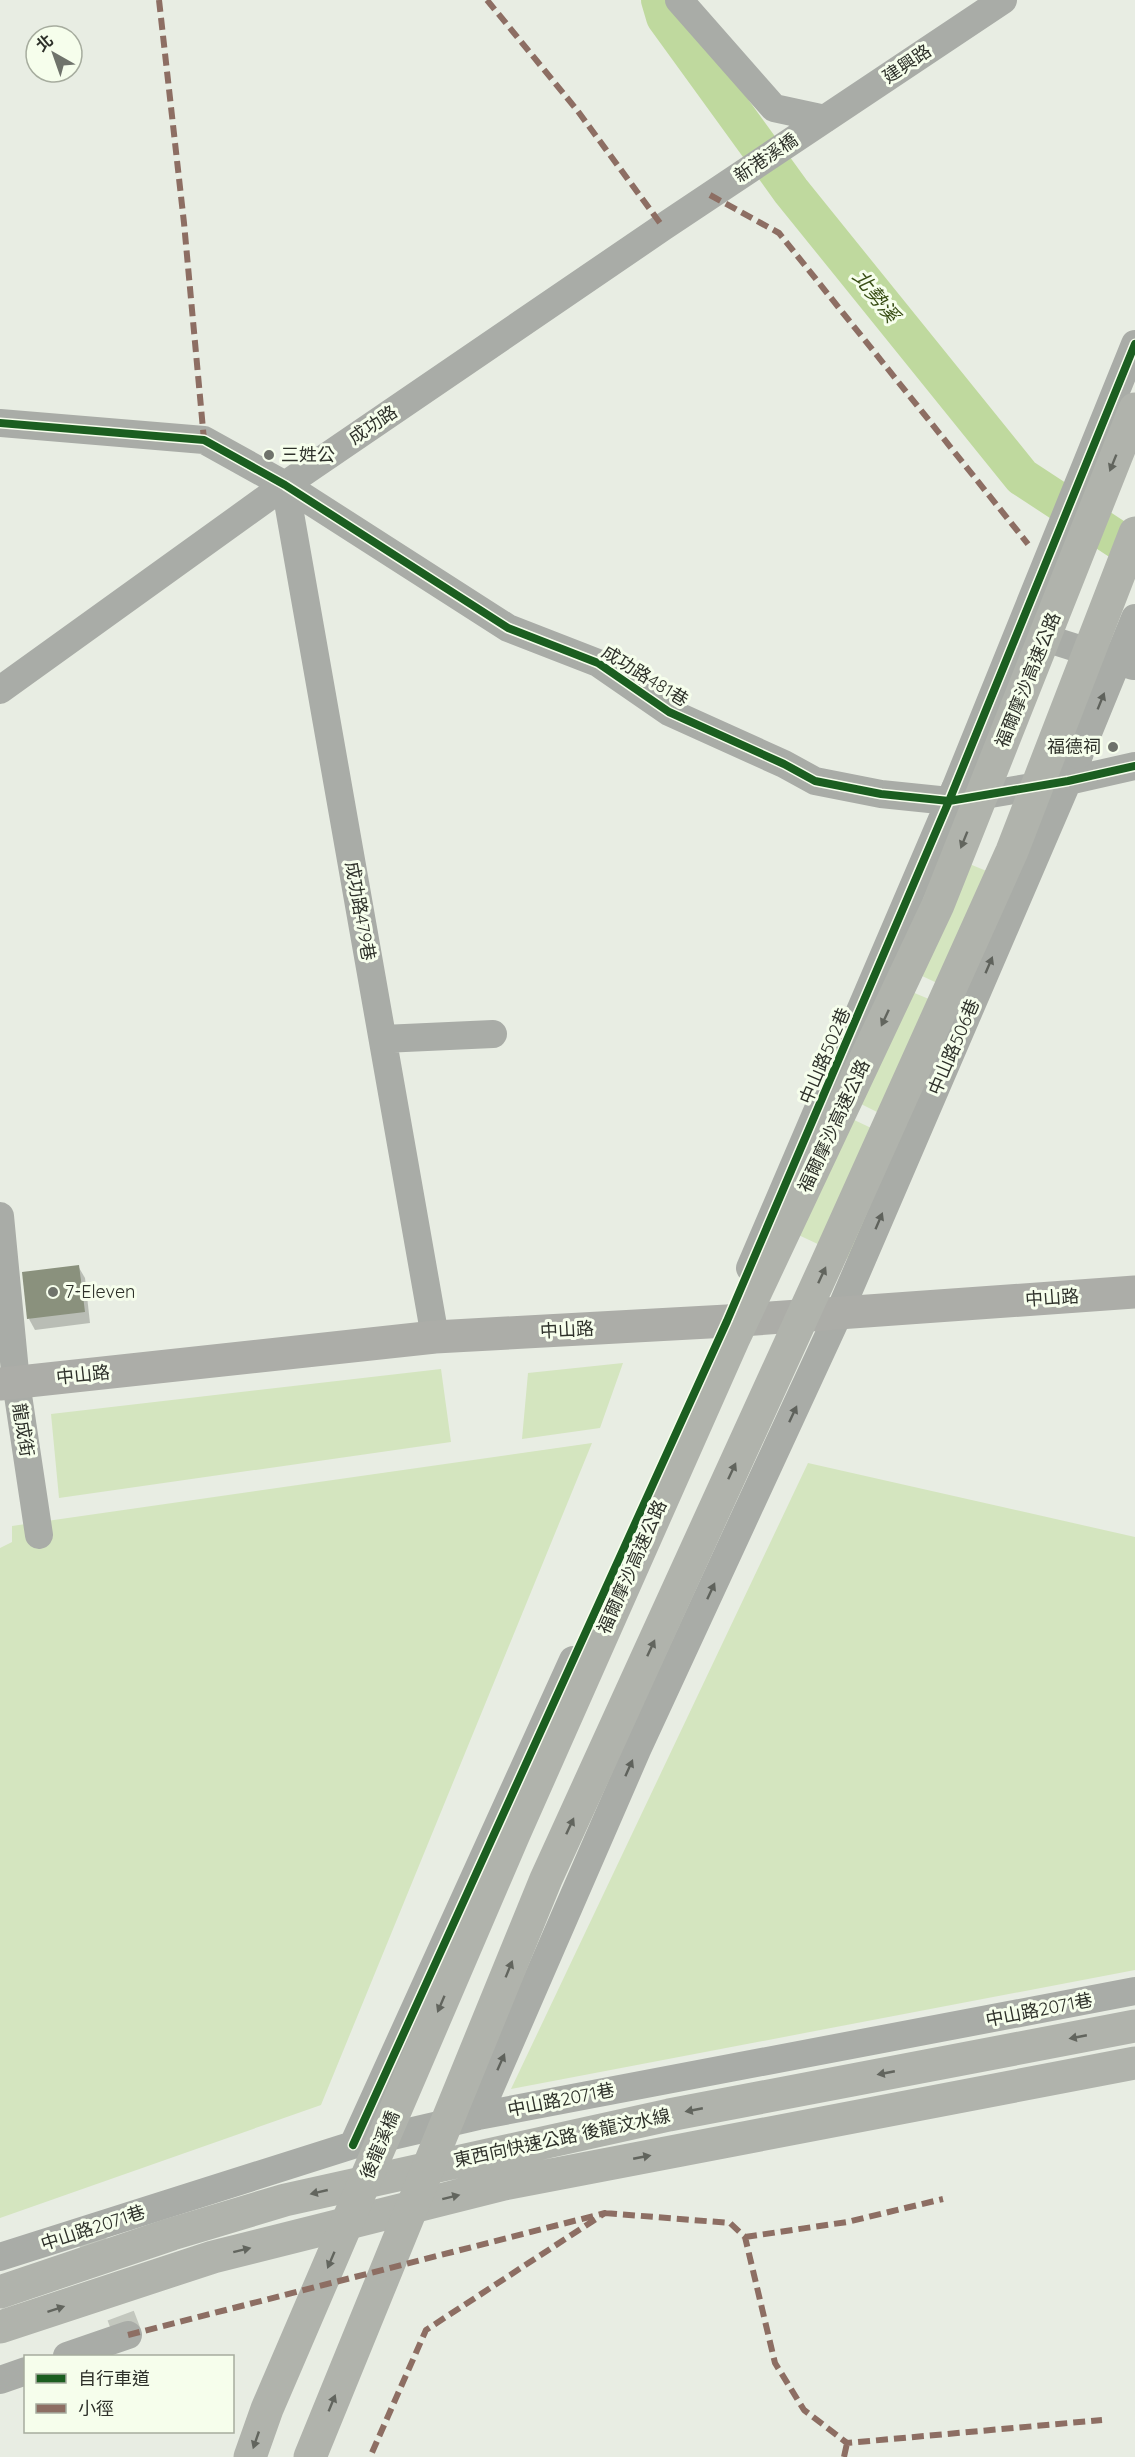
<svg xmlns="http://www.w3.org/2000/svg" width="1135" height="2457" font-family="Quicksand,'Noto Sans TC',sans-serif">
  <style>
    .green { fill: #d4e5bf }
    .shadow { fill: #0003 }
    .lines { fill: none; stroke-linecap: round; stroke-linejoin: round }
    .river { stroke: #bfd99e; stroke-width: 38 }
    .building { fill: #8a917d }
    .minor-tunnel { stroke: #c3c7be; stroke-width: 28; stroke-dasharray: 28 14; stroke-linecap: butt }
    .minor { stroke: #a9aca7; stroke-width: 28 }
    .major { stroke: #acada8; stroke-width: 33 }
    .highway { stroke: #b0b3ac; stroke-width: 33 }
    .minor-bridge { stroke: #a9aca7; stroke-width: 28 }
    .highway-bridge { stroke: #b0b3ac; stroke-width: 33 }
    .quiet { stroke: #8d6e63; stroke-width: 6; stroke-dasharray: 12 6; stroke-linecap: butt }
    .cycleway-casing { stroke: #f6feec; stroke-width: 11 }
    .cycleway { stroke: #1b5e20; stroke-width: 8 }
    .oneway { fill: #62655e }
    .oneway2 { fill: #5f625c }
    .poi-dot { fill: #6f736b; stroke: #f6feec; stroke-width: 2 }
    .labels { text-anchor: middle; stroke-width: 6; stroke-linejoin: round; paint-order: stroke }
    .street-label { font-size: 18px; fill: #2e312a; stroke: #f6feec }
    .poi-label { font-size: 18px; fill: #2e312a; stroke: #f6feec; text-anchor: start }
    .water-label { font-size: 20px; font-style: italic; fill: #394e15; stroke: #f6feec }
  </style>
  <rect width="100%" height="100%" fill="#e8ede3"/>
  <!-- green -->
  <path class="green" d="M938,851L1018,884L967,997L890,961Z
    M886,981L962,1013L911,1129L839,1093Z
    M831,1109L905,1144L854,1261L775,1224Z
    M623,1363L600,1428L522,1439L528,1373Z
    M441,1369L451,1442L59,1498L51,1414Z
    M592,1443L321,2105L0,2218V1548L12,1542V1526Z
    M808,1463L1135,1537V1970L511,2089Z"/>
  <!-- shadow -->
  <path class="shadow" d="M78,1266L85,1278L90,1323L35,1330L29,1319Z"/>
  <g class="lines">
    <!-- river -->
    <path class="river" d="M660,0L665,17L791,191L1022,477L1135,551"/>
  </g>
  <!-- building -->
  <path class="building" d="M79,1265L85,1312L27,1319L22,1272Z"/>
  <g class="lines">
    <!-- minor-tunnel -->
    <path class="minor-tunnel" d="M91,2237L128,2335"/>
    <!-- minor -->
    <path class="minor" d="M679,0L774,108L825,119
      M0,423L204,440L285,485L508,628L598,663L669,712L784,764L815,781L881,794L949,801L1068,781L1135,766
      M285,485L435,1337
      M1023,631L1133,666
      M0,690L285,485L663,227L1003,0
      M383,1039L493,1034
      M0,1216L16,1382L39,1535
      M750,1268L955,789
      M478,2116L637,1750L839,1313L1079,755
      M353,2145L573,1660
      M0,2257L353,2145L478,2116L1135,1991
      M67,2356L128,2335
      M0,2380L26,2371"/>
    <!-- major -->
    <path class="major" d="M0,1384L435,1337L727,1321L1135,1292"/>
    <!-- highway -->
    <path class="highway" d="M0,2292L172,2234L285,2200L669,2115L1135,2026
      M0,2327L213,2257L504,2184L1135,2063"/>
    <!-- minor-bridge -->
    <path class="minor-bridge" d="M1079,755L1135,618
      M955,789L1135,344"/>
    <!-- highway-bridge -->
    <path class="highway-bridge" d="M250,2457L267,2409L514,1834L733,1340L938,905L1135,409
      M310,2457L546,1879L825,1267L1012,851L1135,533"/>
    <!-- quiet -->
    <path class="quiet" d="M159,0L184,223L204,440
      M487,0L577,110L663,227
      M710,195L779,233L1028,544
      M605,2213L730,2223L745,2237L775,2363L804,2410L847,2443L1102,2420
      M745,2237L847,2222L943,2199
      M128,2335L605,2213L426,2330L370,2457
      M844,2457L847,2443"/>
    <defs>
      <path id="cycleway" d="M0,423L204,440L285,485L508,628L598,663L669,712L784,764L815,781L881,794L949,801L1068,781L1135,766
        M353,2145L727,1321L949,801L1135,344"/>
    </defs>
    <!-- cycleway casing -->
    <use href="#cycleway" class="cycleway-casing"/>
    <!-- cycleway -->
    <use href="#cycleway" class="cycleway"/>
  </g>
  <!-- one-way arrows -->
  <defs><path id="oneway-solid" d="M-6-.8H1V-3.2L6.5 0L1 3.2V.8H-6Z" transform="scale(1.5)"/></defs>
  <g class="oneway">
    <use href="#oneway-solid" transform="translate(1113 463) rotate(112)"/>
    <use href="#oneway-solid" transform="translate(964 840) rotate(112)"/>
    <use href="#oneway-solid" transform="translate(885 1018) rotate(115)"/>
    <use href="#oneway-solid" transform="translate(822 1275) rotate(-65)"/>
    <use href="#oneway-solid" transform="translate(732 1471) rotate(-65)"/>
    <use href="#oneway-solid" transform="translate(651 1648) rotate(-65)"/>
    <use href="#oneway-solid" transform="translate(570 1826) rotate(-65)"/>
    <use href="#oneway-solid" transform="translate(509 1969) rotate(-68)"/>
    <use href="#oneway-solid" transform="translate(441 2004) rotate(113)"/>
    <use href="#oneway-solid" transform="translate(1078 2037) rotate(169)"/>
    <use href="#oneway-solid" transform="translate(886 2073) rotate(169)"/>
    <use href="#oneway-solid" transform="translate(694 2110) rotate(169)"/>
    <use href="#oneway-solid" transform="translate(642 2157) rotate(-11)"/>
    <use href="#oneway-solid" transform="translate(319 2192) rotate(167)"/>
    <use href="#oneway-solid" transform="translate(451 2197) rotate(-14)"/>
    <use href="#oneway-solid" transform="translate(242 2250) rotate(-14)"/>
    <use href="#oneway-solid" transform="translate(331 2260) rotate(113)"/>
    <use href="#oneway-solid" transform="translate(56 2309) rotate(-18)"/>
    <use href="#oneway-solid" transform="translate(332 2403) rotate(-68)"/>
    <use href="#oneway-solid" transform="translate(256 2440) rotate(109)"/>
  </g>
  <g class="oneway2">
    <use href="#oneway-solid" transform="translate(1101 701) rotate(-68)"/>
    <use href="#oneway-solid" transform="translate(989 965) rotate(-67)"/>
    <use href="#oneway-solid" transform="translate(879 1221) rotate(-67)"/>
    <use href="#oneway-solid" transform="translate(793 1414) rotate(-65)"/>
    <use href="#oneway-solid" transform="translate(711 1591) rotate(-65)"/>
    <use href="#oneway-solid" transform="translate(629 1768) rotate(-66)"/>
    <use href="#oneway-solid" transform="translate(501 2062) rotate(-66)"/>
  </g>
  <!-- markers -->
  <g class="poi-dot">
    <circle cx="269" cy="455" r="6"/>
    <circle cx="1113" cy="747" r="6"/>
    <circle cx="53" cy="1292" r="6"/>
  </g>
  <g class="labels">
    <!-- street labels -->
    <g class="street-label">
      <text transform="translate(907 64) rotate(-34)" y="6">建興路</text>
      <text transform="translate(766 158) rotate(-34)" y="6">新港溪橋</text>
      <text transform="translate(373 425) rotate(-34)" y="6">成功路</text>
      <text transform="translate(645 676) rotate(32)" y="6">成功路481巷</text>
      <text transform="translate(1028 680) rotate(-68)" y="6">福爾摩沙高速公路</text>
      <text transform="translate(360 911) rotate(80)" y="6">成功路479巷</text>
      <text transform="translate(954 1047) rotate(-67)" y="6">中山路506巷</text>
      <text transform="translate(825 1056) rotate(-67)" y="6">中山路502巷</text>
      <text transform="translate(834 1126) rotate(-65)" y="6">福爾摩沙高速公路</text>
      <text transform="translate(1052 1298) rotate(-4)" y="6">中山路</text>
      <text transform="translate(567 1330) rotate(-3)" y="6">中山路</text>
      <text transform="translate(83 1375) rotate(-6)" y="6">中山路</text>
      <text transform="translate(23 1430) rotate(81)" y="6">龍成街</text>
      <text transform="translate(632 1567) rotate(-66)" y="6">福爾摩沙高速公路</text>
      <text transform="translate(1039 2010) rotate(-11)" y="6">中山路2071巷</text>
      <text transform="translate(561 2100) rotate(-11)" y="6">中山路2071巷</text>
      <text transform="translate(562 2138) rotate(-12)" y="6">東西向快速公路 後龍汶水線</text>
      <text transform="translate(380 2145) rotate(-67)" y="6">後龍溪橋</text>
      <text transform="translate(93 2228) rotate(-18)" y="6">中山路2071巷</text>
    </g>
    <!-- poi labels -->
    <g class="poi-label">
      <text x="281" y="461">三姓公</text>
      <text x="1101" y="753" text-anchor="end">福德祠</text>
      <text x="65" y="1298">7-Eleven</text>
    </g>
    <!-- water labels -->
    <g class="water-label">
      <text transform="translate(876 296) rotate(51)" y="7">北勢溪</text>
    </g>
  </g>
  <!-- legend -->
  <rect x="24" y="2355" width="210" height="78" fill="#f6feec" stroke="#a6ac9e" stroke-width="1.5"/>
  <rect x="36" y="2374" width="30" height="9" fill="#1b5e20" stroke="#a6ac9e" stroke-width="1.5"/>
  <text x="78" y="2385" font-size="18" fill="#2e312a">自行車道</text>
  <rect x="36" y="2404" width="30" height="9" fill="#8d6e63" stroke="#a6ac9e" stroke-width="1.5"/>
  <text x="78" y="2415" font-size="18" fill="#2e312a">小徑</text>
  <!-- north arrow -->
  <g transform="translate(54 54) rotate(320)"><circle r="28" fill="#f6feec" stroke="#a6ac9e" stroke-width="1.5"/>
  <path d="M0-4.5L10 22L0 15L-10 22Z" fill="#6f736b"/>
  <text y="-9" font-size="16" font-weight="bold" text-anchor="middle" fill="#2e312a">北</text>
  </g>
</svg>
